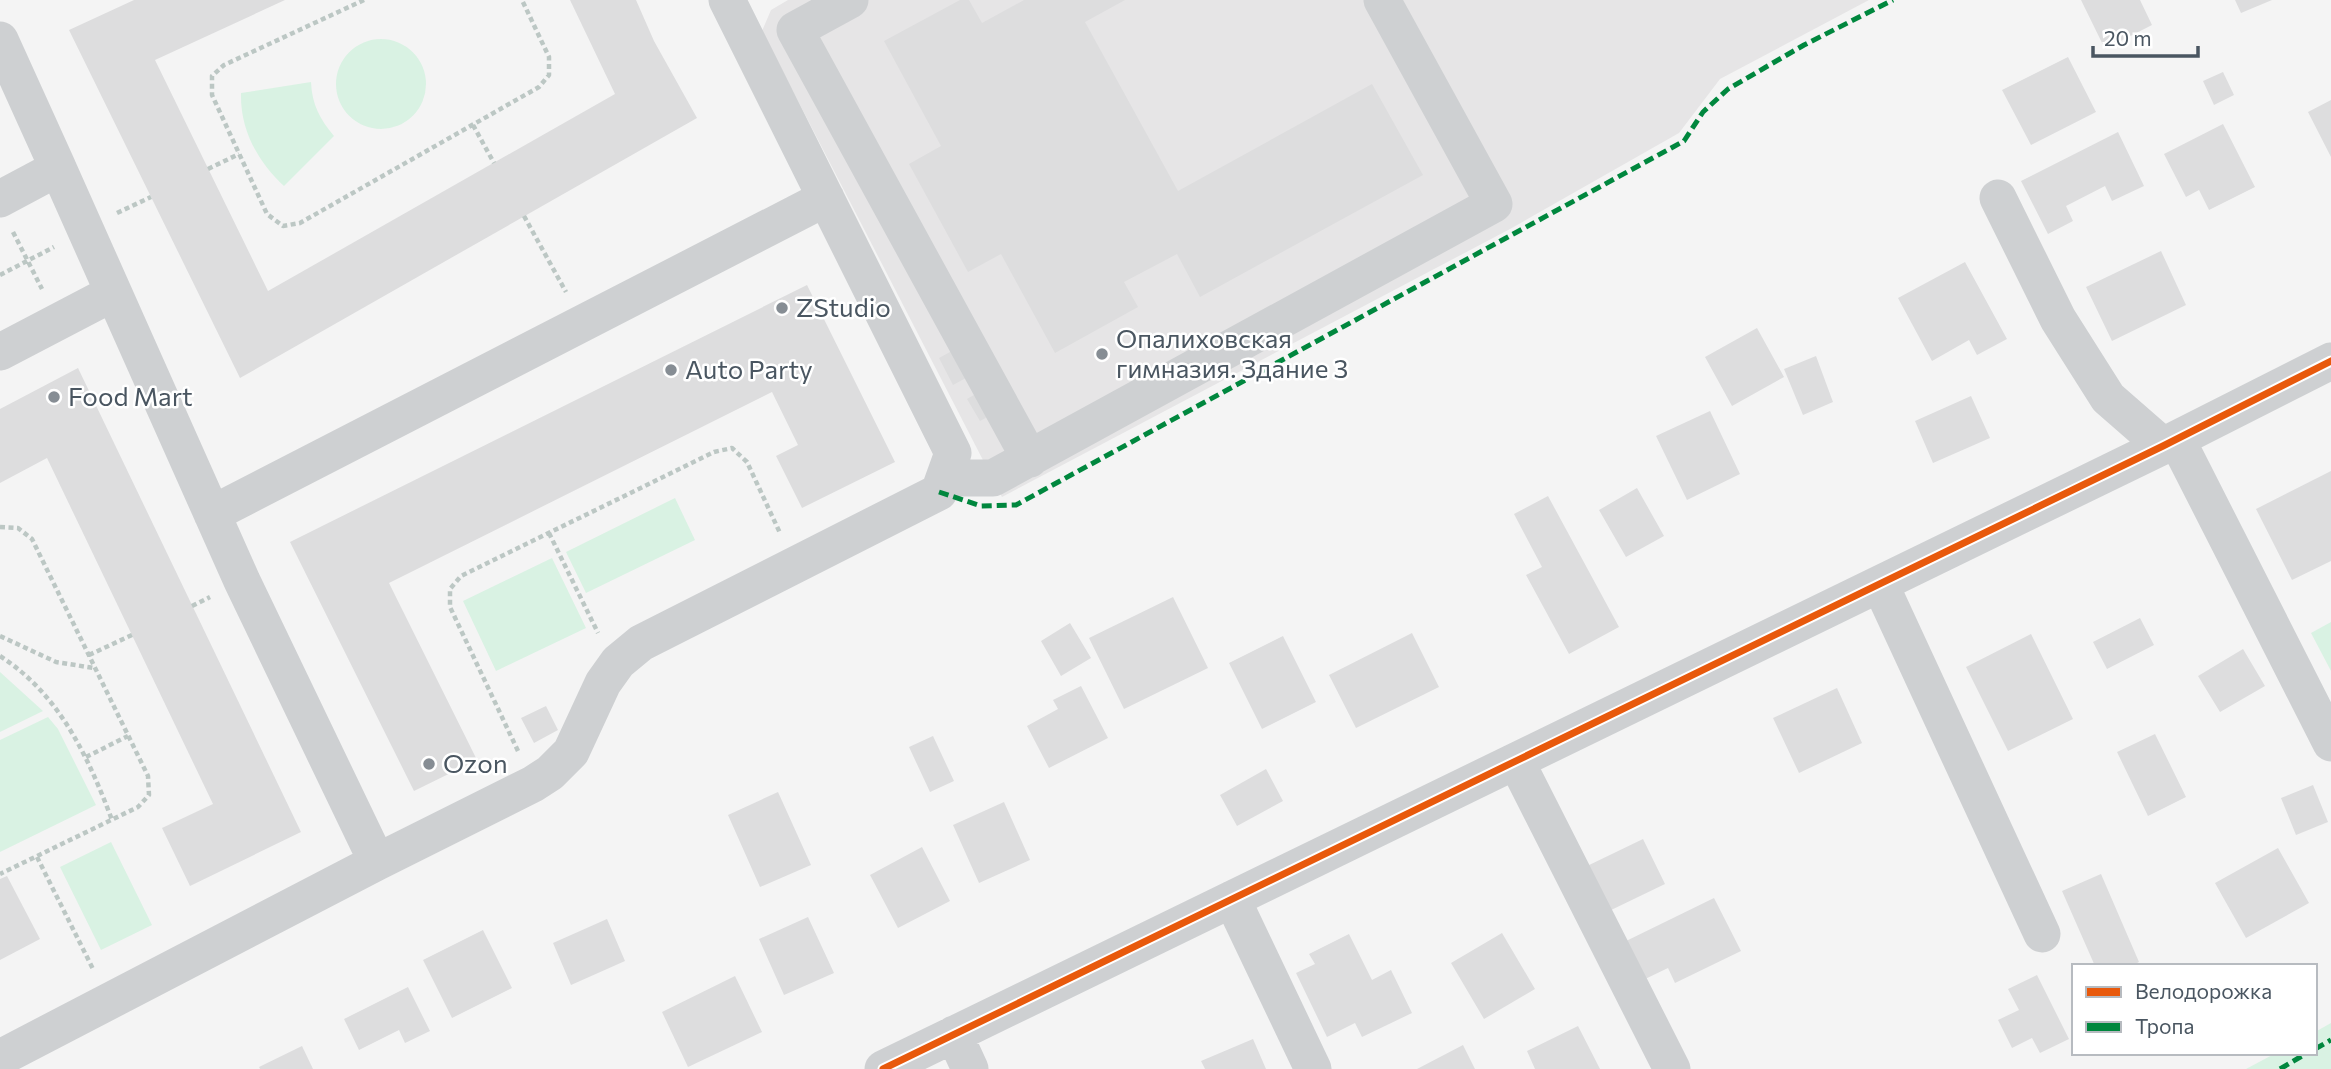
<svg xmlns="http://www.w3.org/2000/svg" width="2331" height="1069" font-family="Commissioner,sans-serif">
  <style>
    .education { fill: #e6e5e6 }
    .green { fill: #d9f2e3 }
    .building { fill: #ddddde }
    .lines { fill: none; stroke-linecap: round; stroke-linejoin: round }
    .path { stroke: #bcc7c4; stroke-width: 4.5; stroke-dasharray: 5 3.5; stroke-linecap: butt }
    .minor { stroke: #ced0d2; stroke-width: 37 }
    .quiet { stroke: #00873e; stroke-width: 5; stroke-dasharray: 10 5; stroke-linecap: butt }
    .cycleway-casing { stroke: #fff; stroke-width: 11 }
    .cycleway { stroke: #e8590c; stroke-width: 7 }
    .poi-dot { fill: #868d94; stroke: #fff; stroke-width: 2.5 }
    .labels { text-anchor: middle; stroke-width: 5; stroke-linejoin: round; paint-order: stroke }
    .poi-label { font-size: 26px; fill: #4a5661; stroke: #fff; text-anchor: start }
  </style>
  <rect width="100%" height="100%" fill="#f4f4f4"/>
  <!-- education -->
  <path class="education" d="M788,0H1869L1720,79L1679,133L1510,229L1002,497L762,31L771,10Z"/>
  <!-- green -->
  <path class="green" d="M336 84a45 45 0 1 1 90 0a45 45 0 1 1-90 0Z
    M311,82C312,105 320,119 334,136L284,186C258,162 240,130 241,93Z
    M675,498L695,540L586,593L566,552Z
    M552,558L586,628L496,671L463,601Z
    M2331,622V671L2311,633Z
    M0,672L43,711L0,732Z
    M48,717L58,729L96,805L0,852V740Z
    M111,842L152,925L101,950L60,867Z
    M2331,1023V1069H2246L2276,1053H2315V1032Z"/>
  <!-- building -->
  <path class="building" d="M134,0H285L155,60L268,291L615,94L570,0H636L654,41L697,118L240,378L69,30Z
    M960,0H969L982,23L1024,0H1125L1085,22L1178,191L1372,84L1423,175L1200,297L1177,254L1124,282L1138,307L1055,353L1001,254L968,272L909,164L941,146L884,41Z
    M2081,0H2140L2152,25L2105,49Z
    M2235,0H2272L2241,13Z
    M2068,57L2096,112L2031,145L2002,90Z
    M2223,72L2234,95L2214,105L2203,81Z
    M2331,100V157L2308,112Z
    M2223,124L2255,187L2209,210L2199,190L2186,197L2164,154Z
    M2118,132L2144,186L2112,201L2105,186L2066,206L2073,221L2048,234L2021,181Z
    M2161,251L2186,305L2112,341L2086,287Z
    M1965,262L2007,339L1977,355L1969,340L1932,361L1898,298Z
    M807,285L895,462L802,508L776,456L798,445L772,392L389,583L477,760L414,791L290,542Z
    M1757,328L1784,377L1732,406L1705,357Z
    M963,345L977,372L953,385L939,358Z
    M1816,356L1833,402L1803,415L1784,369Z
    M78,368L301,832L190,886L162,828L213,804L47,458L0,483V409Z
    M979,392L991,415L980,421L967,399Z
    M1971,396L1990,438L1933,463L1915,421Z
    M1710,411L1740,474L1687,500L1656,436Z
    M2331,471V561L2292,580L2256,509Z
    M1637,488L1664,536L1626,557L1599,510Z
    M1548,496L1619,627L1569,654L1526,575L1542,567L1514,514Z
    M1173,597L1208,668L1124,709L1089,638Z
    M2140,618L2154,645L2107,669L2093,642Z
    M1070,623L1091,658L1061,676L1041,641Z
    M1412,633L1439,687L1356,728L1329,675Z
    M2031,634L2073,719L2008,751L1966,667Z
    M1283,636L1316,702L1262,729L1229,663Z
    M2243,649L2265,686L2220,712L2198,676Z
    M1081,686L1108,738L1049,768L1027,726L1058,709L1053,700Z
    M1837,688L1862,743L1799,773L1773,718Z
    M546,706L558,730L534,743L521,718Z
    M2155,734L2186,797L2148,816L2117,752Z
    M933,736L954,781L930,792L909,747Z
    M1266,769L1283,801L1237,826L1220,795Z
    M2313,785L2328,822L2296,835L2281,798Z
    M778,792L811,865L760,887L728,815Z
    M1004,802L1030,860L979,883L953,825Z
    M1643,839L1665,884L1607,912L1585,867Z
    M922,847L950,901L898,928L870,875Z
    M2278,848L2309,903L2246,938L2215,883Z
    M2101,874L2139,962L2131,966H2095L2062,891Z
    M7,876L40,939L0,960V879Z
    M1714,898L1741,951L1675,983L1668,968L1641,981L1622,943Z
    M808,917L834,973L784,995L759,939Z
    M607,919L625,961L571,985L553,943Z
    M483,930L512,988L452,1018L423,960Z
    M1502,933L1535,989L1484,1019L1451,963Z
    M1349,934L1372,980L1391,970L1412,1013L1362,1037L1355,1023L1327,1037L1296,973L1315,964L1309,954Z
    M2037,975L2069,1039L2040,1053L2032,1038L2012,1048L1998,1020L2019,1010L2008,989Z
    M735,976L762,1032L688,1067L662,1012Z
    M408,987L430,1031L405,1043L399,1030L359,1050L344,1019Z
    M1578,1026L1600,1069H1535L1527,1051Z
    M1253,1039L1266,1069H1205L1201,1061Z
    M1463,1045L1475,1069H1417Z
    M302,1046L313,1069H260L259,1067Z"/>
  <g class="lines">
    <!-- path -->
    <path class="path" d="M364,0L224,65L212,76V95L267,214L283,226L300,223L539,87L549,75V57L522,0
      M473,125L494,163
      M208,169L239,154
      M117,213L151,197
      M524,216L566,292
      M13,232L42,289
      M0,275L54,247
      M0,527L18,528L32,539L148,776L149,795L138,807L0,874
      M549,533L598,633
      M192,606L210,597
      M0,636L56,662L94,668
      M89,655L132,635
      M0,656C59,694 88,756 112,820
      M518,751L450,607V589L461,576L714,452L732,448L747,462L780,533
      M86,757L128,736
      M37,857L93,969"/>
    <!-- minor -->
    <path class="minor" d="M850,0L795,30L1030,459
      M0,40L58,168L0,199
      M58,168L242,581L377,862
      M1998,198L2058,319L2108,398L2163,446
      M0,352L113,293
      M2177,440L2331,743
      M944,478H993L1494,204L1382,0
      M212,514L826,198
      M1880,584L2042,934
      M1516,761L1672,1069
      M1232,899L1313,1069
      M954,1034L970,1069
      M0,1058L377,862L533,784L550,773L571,752L603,683L618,662L641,643L939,492L953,453L727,0
      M883,1069L2163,446L2331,361"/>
    <!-- quiet -->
    <path class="quiet" d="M939,492L981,506L1016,505L1684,141L1703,112L1728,89L1804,45L1893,0
      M2315,1049L2331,1040
      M2280,1069L2307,1053"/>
    <defs>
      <path id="cycleway" d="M883,1069L2163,446L2331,361"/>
    </defs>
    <!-- cycleway casing -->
    <use href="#cycleway" class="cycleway-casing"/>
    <!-- cycleway -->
    <use href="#cycleway" class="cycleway"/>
  </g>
  <!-- markers -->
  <g class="poi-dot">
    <circle cx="782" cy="308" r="7"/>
    <circle cx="1102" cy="354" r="7"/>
    <circle cx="671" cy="370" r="7"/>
    <circle cx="54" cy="397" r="7"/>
    <circle cx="429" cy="764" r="7"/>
  </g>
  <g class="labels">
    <!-- poi labels -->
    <g class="poi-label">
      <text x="796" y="317">ZStudio</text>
      <text x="1116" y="348">Опалиховская<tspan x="1116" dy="30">гимназия. Здание 3</tspan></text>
      <text x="685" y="379">Auto Party</text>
      <text x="68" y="406">Food Mart</text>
      <text x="443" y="773">Ozon</text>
    </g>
  </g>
  <!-- legend -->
  <rect x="2072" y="964" width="245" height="91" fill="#ffffff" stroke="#b7bbc0" stroke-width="2"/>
  <rect x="2086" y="987" width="35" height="10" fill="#e8590c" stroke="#b7bbc0" stroke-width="2"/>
  <text x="2135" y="999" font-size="21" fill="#4a5661">Велодорожка</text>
  <rect x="2086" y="1022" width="35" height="10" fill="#00873e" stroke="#b7bbc0" stroke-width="2"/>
  <text x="2135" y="1034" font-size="21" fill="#4a5661">Тропа</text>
  <!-- scale -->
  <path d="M2093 46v10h105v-10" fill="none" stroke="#4a5661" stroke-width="3.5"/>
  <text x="2104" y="46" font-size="21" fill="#4a5661" stroke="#ffffff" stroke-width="5" paint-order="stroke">20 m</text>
</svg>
